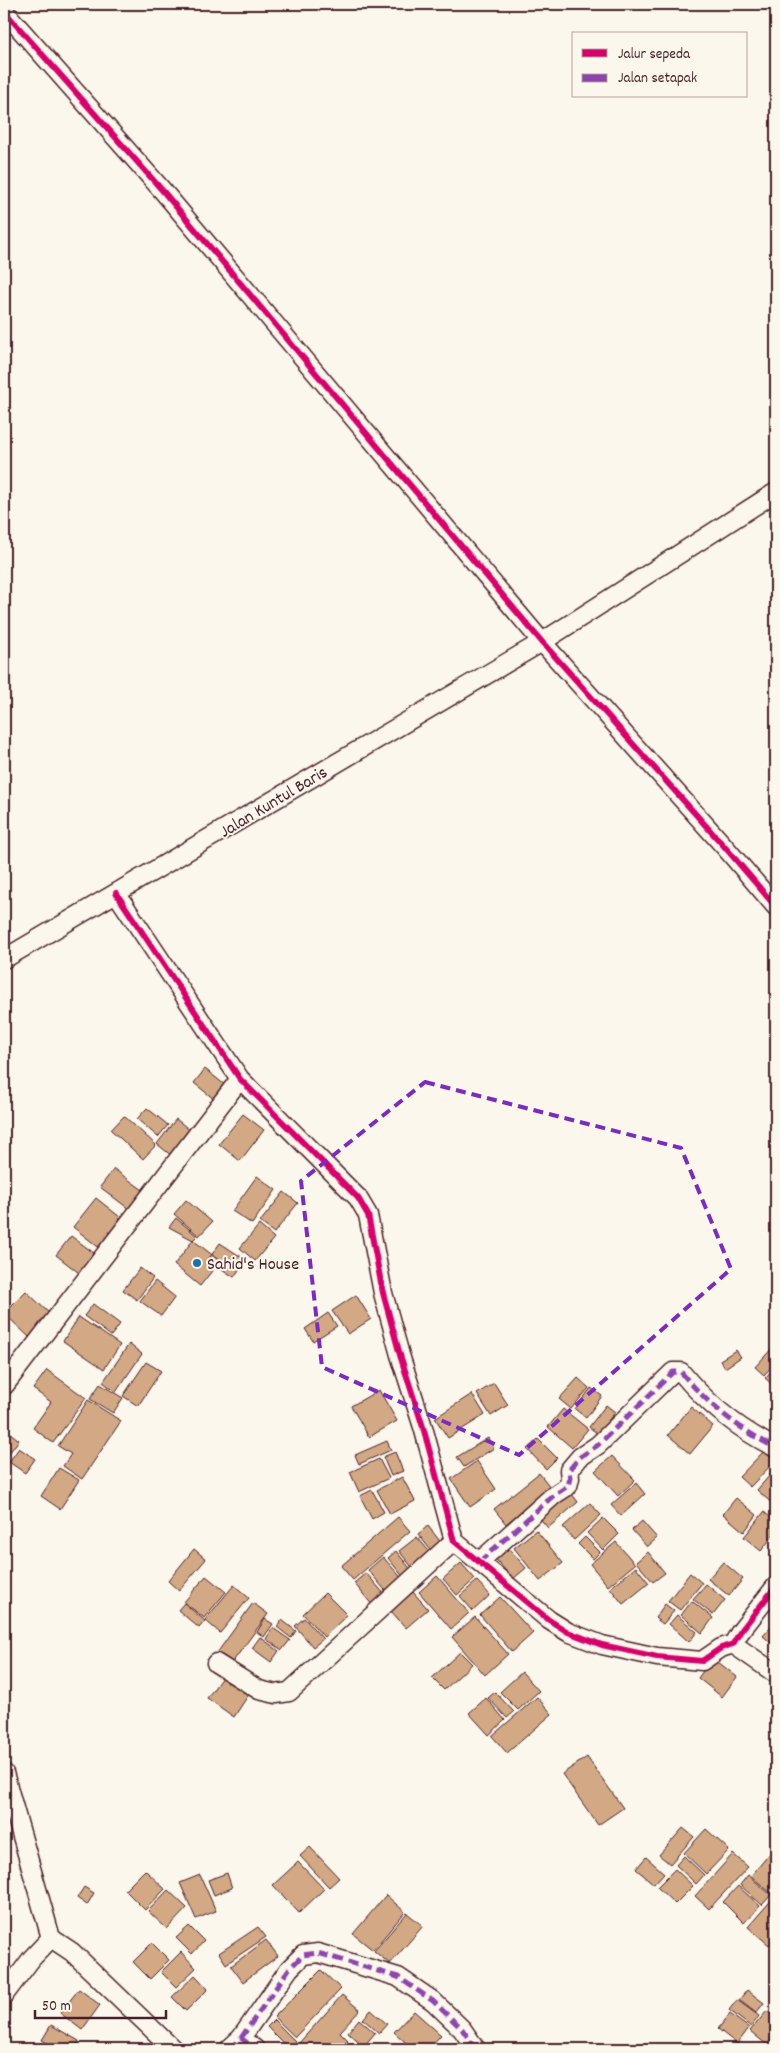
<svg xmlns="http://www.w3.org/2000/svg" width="780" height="2053" font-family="Dekko,sans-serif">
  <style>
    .building { fill: #d2a984; stroke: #4a1f2b }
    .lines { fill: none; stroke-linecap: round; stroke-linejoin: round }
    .minor-casing { stroke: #4a1f2b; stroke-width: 21 }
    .minor { stroke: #fbf7ec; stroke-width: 18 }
    .quiet { stroke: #8e44ad; stroke-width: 5; stroke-dasharray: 10 5; stroke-linecap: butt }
    .cycleway-casing { stroke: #fbf7ec; stroke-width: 9 }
    .cycleway { stroke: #d6006c; stroke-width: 6 }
    .marked { fill: none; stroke: #7b2cbf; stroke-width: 4; stroke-dasharray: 10 6; stroke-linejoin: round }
    .poi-dot { fill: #1f6fb2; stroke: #fbf7ec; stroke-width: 2 }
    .labels { text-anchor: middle; stroke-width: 4; stroke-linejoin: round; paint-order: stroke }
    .street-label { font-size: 18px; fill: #4a1f2b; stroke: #fbf7ec }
    .poi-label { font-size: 18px; fill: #4a1f2b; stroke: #fbf7ec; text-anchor: start }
  </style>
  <rect width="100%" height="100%" fill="#fbf7ec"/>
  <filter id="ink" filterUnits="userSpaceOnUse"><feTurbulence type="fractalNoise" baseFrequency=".02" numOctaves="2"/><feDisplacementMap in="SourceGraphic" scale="10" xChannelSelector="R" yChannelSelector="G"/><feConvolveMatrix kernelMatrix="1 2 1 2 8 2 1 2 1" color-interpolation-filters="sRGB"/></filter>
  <g filter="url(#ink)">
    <!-- building -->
    <path class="building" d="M205,1069L225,1085L214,1099L194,1083Z
      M147,1108L168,1125L158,1137L137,1119Z
      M243,1114L264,1130L240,1161L219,1144Z
      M124,1116L156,1145L143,1159L111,1130Z
      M176,1119L191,1131L172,1156L157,1144Z
      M114,1169L143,1190L129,1209L100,1187Z
      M257,1176L276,1190L252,1224L232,1211Z
      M284,1192L298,1203L274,1233L260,1222Z
      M96,1198L125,1221L102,1250L73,1227Z
      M186,1200L212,1222L199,1236L174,1214Z
      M176,1218L197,1236L193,1240L169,1227Z
      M259,1225L274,1238L255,1261L240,1248Z
      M71,1236L94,1253L79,1273L56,1255Z
      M193,1240L220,1261L200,1286L174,1265Z
      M220,1243L246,1260L234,1277L208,1260Z
      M140,1268L153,1278L137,1300L123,1290Z
      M155,1281L175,1297L161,1316L140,1301Z
      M26,1291L51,1315L30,1338L4,1313Z
      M356,1295L371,1319L348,1334L332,1311Z
      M93,1304L120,1324L111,1336L84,1316Z
      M328,1313L337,1326L313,1341L305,1329Z
      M79,1317L120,1345L104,1369L63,1341Z
      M129,1344L142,1354L116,1392L103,1382Z
      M776,1344V1362L764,1375L755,1367Z
      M736,1350L741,1357L725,1368L720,1360Z
      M146,1362L161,1371L138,1406L123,1396Z
      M776,1366V1388L765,1378Z
      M47,1370L86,1398L53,1443L33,1428L51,1402L33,1389Z
      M578,1378L589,1388L571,1409L559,1399Z
      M494,1383L508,1405L491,1416L477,1394Z
      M100,1384L123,1398L113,1413L90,1399Z
      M591,1388L602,1396L586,1418L575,1409Z
      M379,1390L397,1421L369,1437L351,1406Z
      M472,1394L485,1415L448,1438L435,1418Z
      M88,1400L121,1421L82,1479L63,1466L71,1454L58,1446Z
      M606,1405L615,1412L598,1434L589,1427Z
      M691,1407L713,1426L690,1454L668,1435Z
      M563,1409L588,1429L572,1448L548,1427Z
      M4,1428L19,1440L6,1457L4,1456Z
      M488,1438L494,1448L464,1467L457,1457Z
      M538,1439L557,1458L546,1469L527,1449Z
      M387,1441L391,1450L359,1464L355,1455Z
      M19,1448L35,1459L25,1473L9,1462Z
      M766,1449L776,1460L750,1487L739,1477Z
      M395,1452L403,1471L391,1476L383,1457Z
      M612,1456L635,1480L618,1496L595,1471Z
      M379,1459L389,1478L359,1492L350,1472Z
      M477,1461L496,1489L470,1507L451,1479Z
      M59,1468L79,1480L60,1509L41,1496Z
      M776,1468V1507L757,1490Z
      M539,1473L551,1488L506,1524L494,1509Z
      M402,1477L415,1501L390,1514L377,1490Z
      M636,1483L645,1494L621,1516L611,1505Z
      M568,1489L578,1502L548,1528L537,1515Z
      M372,1490L384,1512L372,1519L360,1496Z
      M736,1498L757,1515L744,1532L723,1514Z
      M590,1503L601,1515L574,1540L563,1527Z
      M764,1512L776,1522V1532L761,1551L744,1537Z
      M398,1517L410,1531L353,1580L341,1566Z
      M603,1518L619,1534L603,1550L587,1533Z
      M642,1521L657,1538L647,1547L632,1530Z
      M428,1526L443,1545L433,1553L418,1534Z
      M536,1530L563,1563L540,1581L514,1548Z
      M417,1537L433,1556L415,1571L399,1551Z
      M585,1537L600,1552L593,1559L578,1544Z
      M616,1542L635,1564L608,1586L590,1564Z
      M505,1544L526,1568L513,1579L492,1555Z
      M194,1549L206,1559L179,1591L168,1581Z
      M396,1551L412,1571L404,1578L388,1558Z
      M648,1552L665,1573L653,1582L636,1562Z
      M383,1557L405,1582L390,1596L368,1570Z
      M723,1562L743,1579L729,1596L708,1579Z
      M461,1563L475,1579L457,1595L443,1579Z
      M636,1567L649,1583L623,1604L610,1588Z
      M366,1573L386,1596L373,1606L354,1583Z
      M690,1573L702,1583L680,1610L668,1601Z
      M206,1576L226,1592L204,1618L184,1602Z
      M437,1576L469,1613L451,1629L419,1592Z
      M477,1581L490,1595L473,1611L460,1596Z
      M706,1584L725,1600L713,1615L693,1599Z
      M234,1585L249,1598L220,1633L205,1620Z
      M413,1592L428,1609L406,1628L391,1611Z
      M325,1593L347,1615L324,1637L303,1614Z
      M500,1597L533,1633L512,1652L480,1615Z
      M692,1601L713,1618L702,1633L681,1615Z
      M184,1603L205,1621L199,1628L178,1610Z
      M253,1603L268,1614L231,1664L217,1653Z
      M665,1604L674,1611L663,1624L655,1618Z
      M677,1615L697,1632L689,1642L669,1624Z
      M475,1617L508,1654L485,1675L452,1637Z
      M304,1618L323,1639L313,1647L295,1626Z
      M265,1619L273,1624L264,1637L257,1632Z
      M282,1620L296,1631L291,1638L277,1627Z
      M776,1621V1647L763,1636Z
      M273,1628L290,1640L282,1650L266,1639Z
      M260,1637L279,1651L271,1662L252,1648Z
      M460,1652L472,1664L444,1690L432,1678Z
      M713,1658L737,1677L722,1697L698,1678Z
      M522,1672L539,1691L518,1710L500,1692Z
      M225,1673L251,1691L234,1717L207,1698Z
      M495,1692L514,1712L507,1718L488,1698Z
      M537,1697L552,1714L507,1753L492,1736Z
      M486,1698L505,1720L489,1735L469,1713Z
      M587,1757L623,1808L598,1825L562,1774Z
      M683,1828L694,1837L670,1864L659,1855Z
      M706,1829L729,1850L706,1874L684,1853Z
      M310,1847L339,1878L329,1887L300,1856Z
      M771,1852L776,1857V1889L772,1894L751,1876Z
      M733,1854L748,1867L709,1909L695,1896Z
      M684,1856L704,1875L696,1884L676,1865Z
      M646,1857L664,1873L654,1884L636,1869Z
      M298,1862L324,1889L299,1913L273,1885Z
      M675,1869L693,1886L675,1904L657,1887Z
      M145,1870L165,1889L145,1910L125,1890Z
      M227,1873L232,1888L214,1895L208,1880Z
      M200,1875L216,1911L196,1919L180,1883Z
      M748,1875L771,1895L762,1905L740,1885Z
      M738,1886L760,1906L744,1923L723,1902Z
      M84,1887L94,1893L87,1905L77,1898Z
      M168,1890L187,1908L167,1929L148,1911Z
      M386,1895L405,1912L373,1950L353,1934Z
      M775,1896L776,1937L769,1945L748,1927Z
      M407,1913L423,1926L390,1964L374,1951Z
      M189,1926L204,1941L192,1954L176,1938Z
      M258,1927L266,1937L226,1964L219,1953Z
      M266,1940L278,1956L243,1982L231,1966Z
      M152,1943L169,1960L150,1979L133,1962Z
      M181,1952L196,1968L176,1987L161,1972Z
      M321,1970L341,1989L295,2037L274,2017Z
      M195,1975L208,1989L186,2011L172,1997Z
      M79,1989L100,2005L82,2030L60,2013Z
      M747,1990L764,2003L756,2013L739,2000Z
      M342,1995L360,2010L340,2032L348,2040L340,2049H306L299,2043Z
      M737,2000L759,2016L751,2027L729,2010Z
      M371,2010L387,2024L379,2033L363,2019Z
      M414,2011L441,2035L428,2049H413L394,2032Z
      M767,2011L776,2018V2034L767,2045L750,2031Z
      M730,2014L749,2028L737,2044L718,2029Z
      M359,2019L375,2033L364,2046L348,2032Z
      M274,2020L295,2041L288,2048L267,2027Z
      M51,2025L79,2041L74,2049H57L42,2040Z"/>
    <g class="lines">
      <defs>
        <path id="minor" d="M4,11L162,190L542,642L724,846L776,907
          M116,893L240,1079L358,1198L368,1215L383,1293L400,1355L423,1427L454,1541L549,1620L568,1632L602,1645L657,1657L702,1661L721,1648L733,1644L740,1632L776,1586
          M4,959L542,642L776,492
          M4,1386L240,1079
          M479,1562L554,1495L568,1486L570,1478L569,1470L580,1457L598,1445L673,1372H681C707,1404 740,1430 776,1448
          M733,1644L776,1674
          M216,1663L259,1690L276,1694L289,1692L454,1541
          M4,1773L51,1938
          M4,1995L32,1958L51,1938L72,1952L173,2049
          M241,2038L289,1969L303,1955L318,1953L398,1977L433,2001L462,2029L476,2049
          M229,2049L241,2038L255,2049"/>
      </defs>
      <!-- minor casing -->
      <use href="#minor" class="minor-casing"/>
      <!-- minor -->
      <use href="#minor" class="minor"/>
      <!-- quiet -->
      <path class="quiet" d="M479,1562L554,1495L568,1486L570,1478L569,1470L580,1457L598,1445L673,1372H681C707,1404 740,1430 776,1448
        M241,2038L289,1969L303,1955L318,1953L398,1977L433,2001L462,2029L476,2049
        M229,2049L241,2038L255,2049"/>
      <defs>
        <path id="cycleway" d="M4,11L162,190L542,642L724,846L776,907
          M116,893L240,1079L358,1198L368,1215L383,1293L400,1355L423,1427L454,1541L549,1620L568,1632L602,1645L657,1657L702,1661L721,1648L733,1644L740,1632L776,1586"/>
      </defs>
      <!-- cycleway casing -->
      <use href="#cycleway" class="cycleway-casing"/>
      <!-- cycleway -->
      <use href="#cycleway" class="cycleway"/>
    </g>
  </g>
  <!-- marked area -->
  <path class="marked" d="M425,1082L681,1148L731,1269L519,1455L322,1367L301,1181Z"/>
  <!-- markers -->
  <circle class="poi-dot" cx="197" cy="1263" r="5"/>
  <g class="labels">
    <!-- street labels -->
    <g class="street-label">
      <text transform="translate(273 801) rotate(-31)" y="6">Jalan Kuntul Baris</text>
    </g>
    <!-- poi labels -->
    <g class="poi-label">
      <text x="207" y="1269">Sahid's House</text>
    </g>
  </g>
  <!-- margin -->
  <rect width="780" height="2053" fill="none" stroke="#fbf7ec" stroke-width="20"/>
  <rect x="10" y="10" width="760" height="2033" fill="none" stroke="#4a1f2b" stroke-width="2" filter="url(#ink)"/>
  <!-- legend -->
  <rect x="572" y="32" width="175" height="65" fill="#fbf7ec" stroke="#b4a19f"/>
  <rect x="582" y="49" width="25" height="8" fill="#d6006c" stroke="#b4a19f"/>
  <text x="618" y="58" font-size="15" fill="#4a1f2b">Jalur sepeda</text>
  <rect x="582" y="74" width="25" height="8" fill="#8e44ad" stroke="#b4a19f"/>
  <text x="618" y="82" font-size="15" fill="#4a1f2b">Jalan setapak</text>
  <!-- scale -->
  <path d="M35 2010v8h131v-8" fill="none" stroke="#4a1f2b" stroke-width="2.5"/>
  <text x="42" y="2010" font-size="15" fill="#4a1f2b" stroke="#fbf7ec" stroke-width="4" paint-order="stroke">50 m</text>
</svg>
